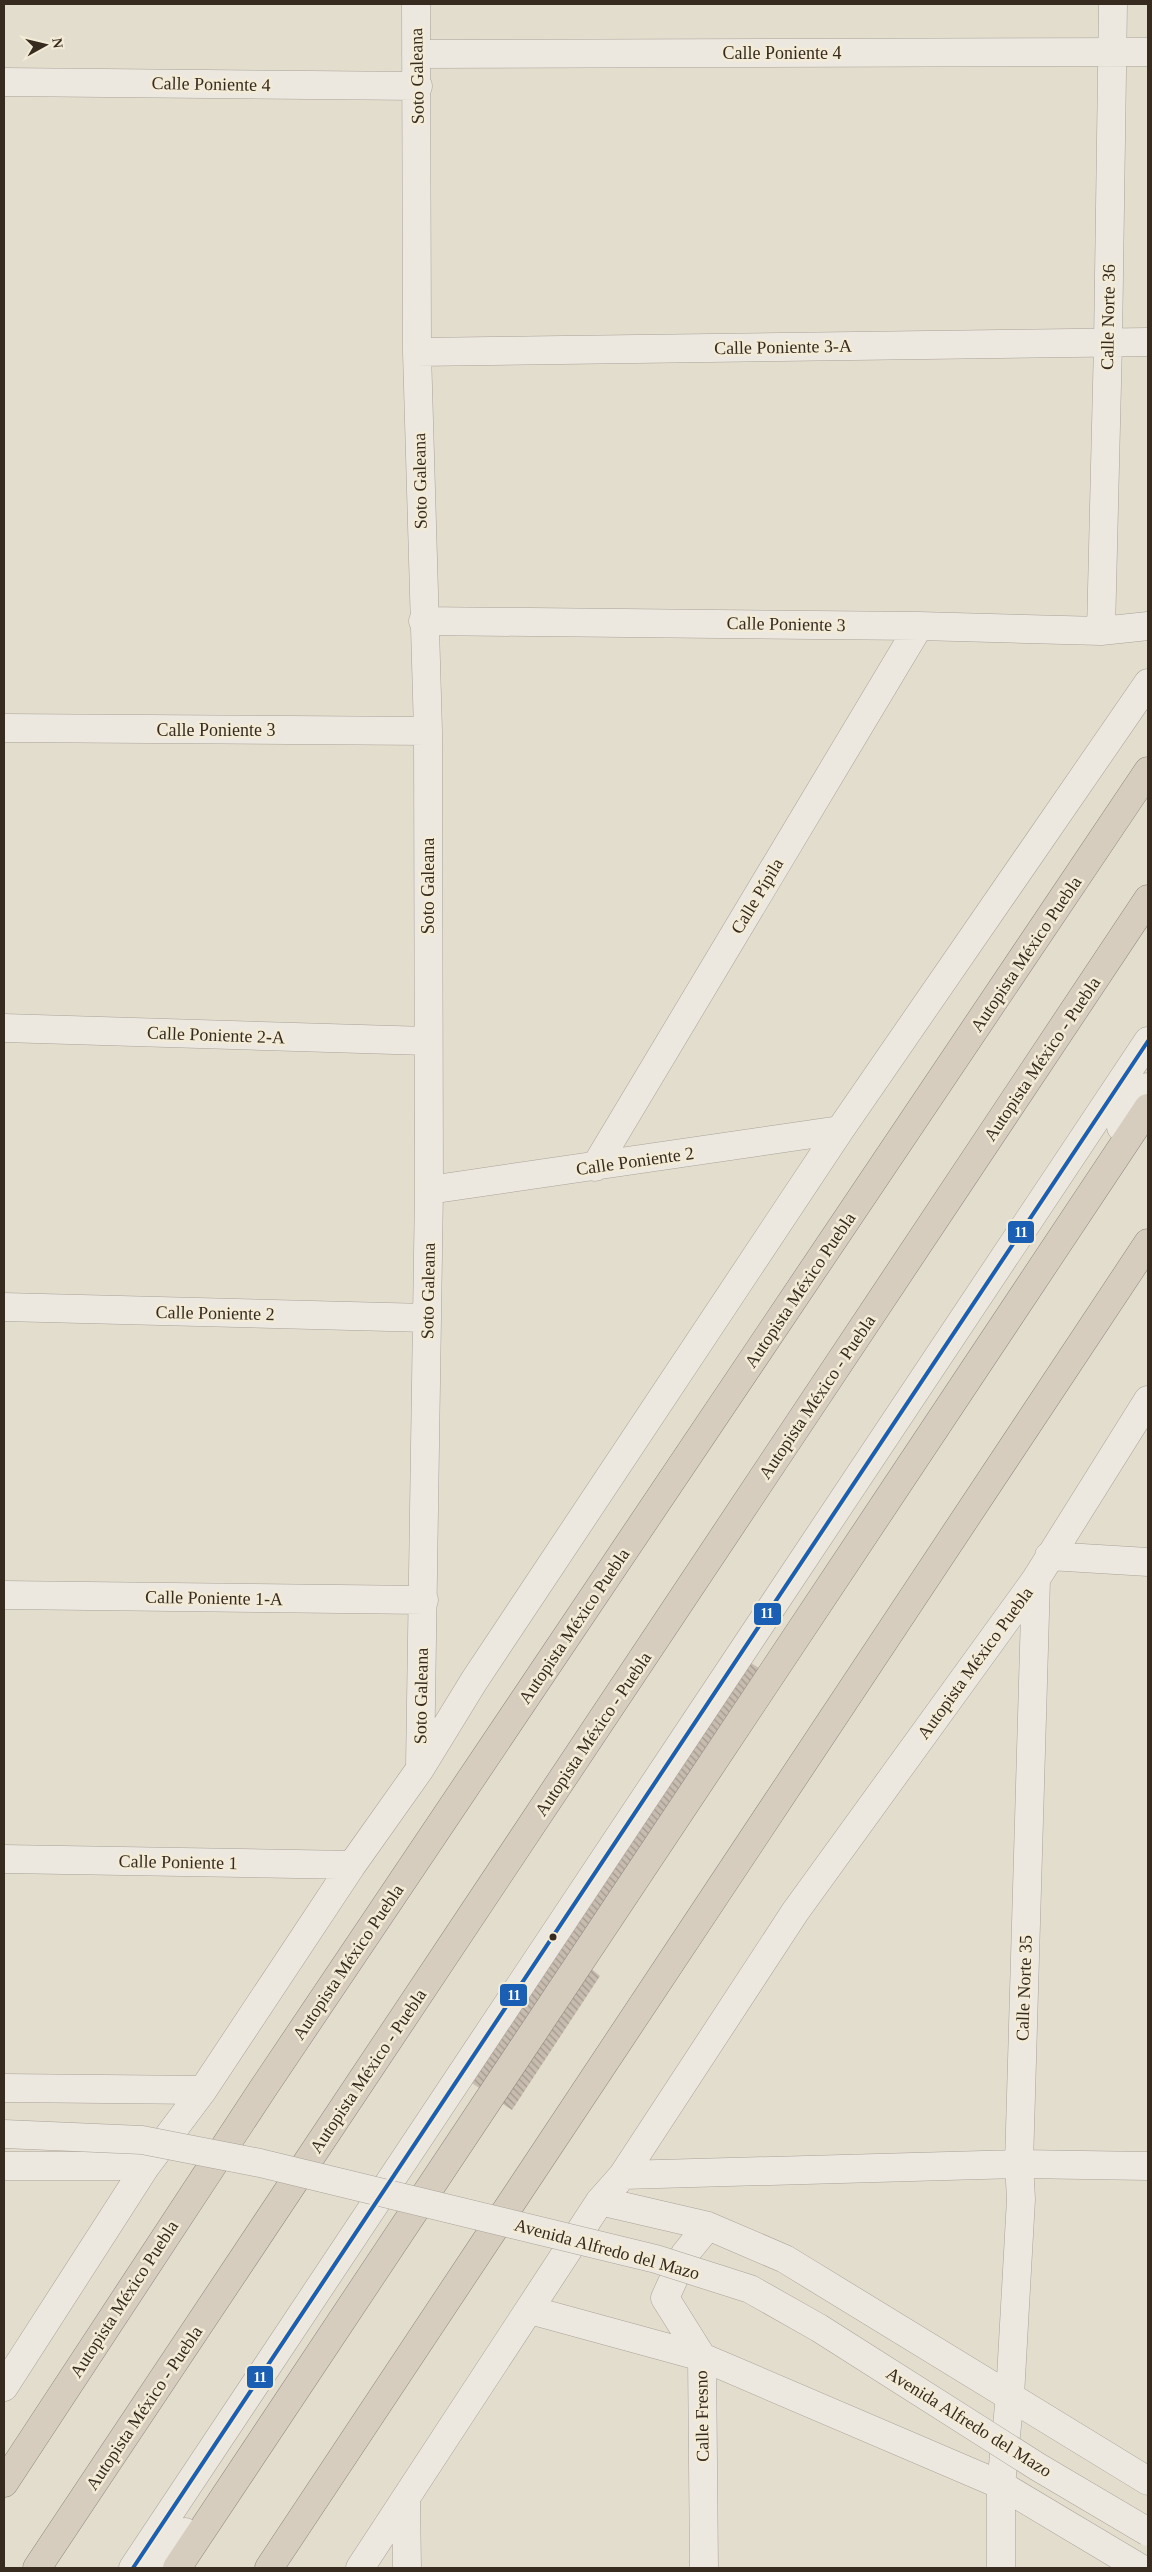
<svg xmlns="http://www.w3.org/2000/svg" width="1152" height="2572" font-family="'Times New Roman',serif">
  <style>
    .building { fill: url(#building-back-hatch) }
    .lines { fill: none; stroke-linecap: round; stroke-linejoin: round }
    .minor-casing { stroke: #a9a297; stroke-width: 29 }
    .highway-casing { stroke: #8e887e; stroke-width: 29 }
    .minor { stroke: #ece8e0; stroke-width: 28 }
    .highway { stroke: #d6cdbf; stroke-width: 28 }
    .minor-bridge-casing { stroke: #a9a297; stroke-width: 29; stroke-linecap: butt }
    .minor-bridge { stroke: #ece8e0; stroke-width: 28 }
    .bus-1-casing { stroke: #f3ebd6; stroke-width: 8 }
    .bus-1 { stroke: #1a5fb4; stroke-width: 4 }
    .bus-dot { fill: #372b20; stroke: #f3ebd6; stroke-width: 2 }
    .labels { text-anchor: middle; stroke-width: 5; stroke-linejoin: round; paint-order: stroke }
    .street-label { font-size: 18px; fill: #372b20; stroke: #f3ebd6 }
    .line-badge { stroke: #f3ebd6; stroke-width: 2 }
    .badge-label { font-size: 14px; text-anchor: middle; font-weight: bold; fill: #fff }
  </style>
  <defs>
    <pattern id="building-back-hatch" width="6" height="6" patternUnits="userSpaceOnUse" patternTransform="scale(1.25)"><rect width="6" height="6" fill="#c7bcaf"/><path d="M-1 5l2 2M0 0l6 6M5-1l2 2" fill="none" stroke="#a2998e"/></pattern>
  </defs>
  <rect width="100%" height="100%" fill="#e3ddce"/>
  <!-- building -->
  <path class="building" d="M732,1651L773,1677L589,1967L600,1976L512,2110L451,2069Z"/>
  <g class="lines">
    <defs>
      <path id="minor" d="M416,4L417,352L428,731L429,1190L420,1767
        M416,54L1148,52
        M4,82L418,86
        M417,352L1148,342
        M423,621L919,626L1101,631L1148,626
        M1101,631L1108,343L1113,4
        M4,728L428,731
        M4,1028L427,1041
        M1121,1127L1148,1087
        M595,1167L919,626
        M429,1190L840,1130
        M4,1307L427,1318
        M1049,1556L1148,1562
        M4,1595L424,1600
        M4,1859L352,1865
        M4,2088L203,2090
        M4,2166H146
        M623,2175L1019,2164L1148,2166
        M600,2201L708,2226L785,2259L1148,2481
        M530,2310L702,2357L1001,2485L1140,2568
        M4,2387L146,2166L203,2090L352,1865L420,1769L474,1681L840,1130L1148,683
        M406,2499L407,2568
        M133,2568L1148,1041
        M161,2568L185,2532
        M360,2568L600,2201L623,2175L795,1912L1036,1579L1148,1400
        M704,2568L702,2357L665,2298L685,2254L708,2226
        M1001,2568V2485L1010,2396L1021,2199L1019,2164L1036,1579"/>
      <path id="highway" d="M4,2483L264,2087L1148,771
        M37,2568L1148,899
        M177,2568L1148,1108
        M269,2568L1148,1243"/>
    </defs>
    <!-- minor casing -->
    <use href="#minor" class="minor-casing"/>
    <!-- highway casing -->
    <use href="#highway" class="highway-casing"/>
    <!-- minor -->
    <use href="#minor" class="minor"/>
    <!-- highway -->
    <use href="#highway" class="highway"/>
    <defs>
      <path id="minor-bridge" d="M4,2134L142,2140L260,2163L656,2259L750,2289L819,2328L1038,2467L1148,2532"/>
    </defs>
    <!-- minor-bridge casing -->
    <use href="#minor-bridge" class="minor-bridge-casing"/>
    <!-- minor-bridge -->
    <use href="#minor-bridge" class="minor-bridge"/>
    <defs>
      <path id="bus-1" d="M133,2568L1148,1041"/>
    </defs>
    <!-- bus-1 casing -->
    <use href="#bus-1" class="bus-1-casing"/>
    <!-- bus-1 -->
    <use href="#bus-1" class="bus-1"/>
  </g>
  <!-- markers -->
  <circle class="bus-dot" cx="553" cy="1937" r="4.5"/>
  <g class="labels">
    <!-- street labels -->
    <g class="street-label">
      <text x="782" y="59">Calle Poniente 4</text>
      <text transform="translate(417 76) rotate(-91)" y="6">Soto Galeana</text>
      <text transform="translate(211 84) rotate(1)" y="6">Calle Poniente 4</text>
      <text transform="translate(1108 317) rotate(-89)" y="6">Calle Norte 36</text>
      <text transform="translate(783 347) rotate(-1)" y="6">Calle Poniente 3-A</text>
      <text transform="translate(420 481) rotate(-91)" y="6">Soto Galeana</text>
      <text transform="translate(786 624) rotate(1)" y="6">Calle Poniente 3</text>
      <text x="216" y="736">Calle Poniente 3</text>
      <text transform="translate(428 886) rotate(-90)" y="6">Soto Galeana</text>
      <text transform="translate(757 896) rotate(-59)" y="6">Calle Pípila</text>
      <text transform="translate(1026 954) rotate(-56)" y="6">Autopista México Puebla</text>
      <text transform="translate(216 1035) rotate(2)" y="6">Calle Poniente 2-A</text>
      <text transform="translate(1042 1059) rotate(-56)" y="6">Autopista México - Puebla</text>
      <text transform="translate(635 1161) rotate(-8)" y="6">Calle Poniente 2</text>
      <text transform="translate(800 1290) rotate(-56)" y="6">Autopista México Puebla</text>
      <text transform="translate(428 1291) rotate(-89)" y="6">Soto Galeana</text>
      <text transform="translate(215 1313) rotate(1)" y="6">Calle Poniente 2</text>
      <text transform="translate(817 1397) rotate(-56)" y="6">Autopista México - Puebla</text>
      <text transform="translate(214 1598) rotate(1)" y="6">Calle Poniente 1-A</text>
      <text transform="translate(574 1626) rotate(-56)" y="6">Autopista México Puebla</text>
      <text transform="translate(975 1663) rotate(-54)" y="6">Autopista México Puebla</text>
      <text transform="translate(421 1696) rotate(-89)" y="6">Soto Galeana</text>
      <text transform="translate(593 1734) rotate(-56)" y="6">Autopista México - Puebla</text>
      <text transform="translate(178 1862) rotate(1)" y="6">Calle Poniente 1</text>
      <text transform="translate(348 1962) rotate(-56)" y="6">Autopista México Puebla</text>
      <text transform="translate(1024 1988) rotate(-88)" y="6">Calle Norte 35</text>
      <text transform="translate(368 2071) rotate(-56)" y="6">Autopista México - Puebla</text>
      <text transform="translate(607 2249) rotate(15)" y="6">Avenida Alfredo del Mazo</text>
      <text transform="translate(124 2299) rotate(-57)" y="6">Autopista México Puebla</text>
      <text transform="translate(144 2408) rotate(-56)" y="6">Autopista México - Puebla</text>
      <text transform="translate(702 2416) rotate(-91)" y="6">Calle Fresno</text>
      <text transform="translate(969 2422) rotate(32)" y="6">Avenida Alfredo del Mazo</text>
    </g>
  </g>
  <g class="line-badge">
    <rect x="1007" y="1220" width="28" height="24" rx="5" fill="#1a5fb4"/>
    <rect x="753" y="1602" width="29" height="24" rx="5" fill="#1a5fb4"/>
    <rect x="499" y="1983" width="29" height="24" rx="5" fill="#1a5fb4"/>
    <rect x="246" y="2365" width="28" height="24" rx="5" fill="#1a5fb4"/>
  </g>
  <g class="badge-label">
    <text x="1021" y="1237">11</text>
    <text x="767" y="1618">11</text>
    <text x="514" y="2000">11</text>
    <text x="260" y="2382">11</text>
  </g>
  <!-- border -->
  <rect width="1152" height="2572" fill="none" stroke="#372b20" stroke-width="10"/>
  <!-- north arrow -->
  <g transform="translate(45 45) rotate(82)" stroke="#f3ebd6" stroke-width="4" paint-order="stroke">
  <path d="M0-4L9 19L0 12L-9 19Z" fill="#372b20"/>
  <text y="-8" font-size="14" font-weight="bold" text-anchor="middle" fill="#372b20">N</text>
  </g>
</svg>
